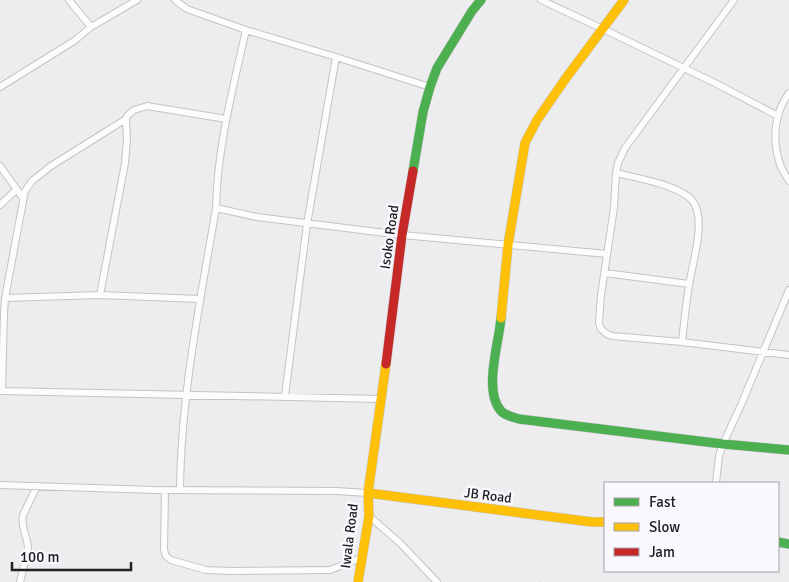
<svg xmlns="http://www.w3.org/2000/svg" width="789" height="582" font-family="Signika,sans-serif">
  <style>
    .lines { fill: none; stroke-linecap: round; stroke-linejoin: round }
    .street-casing { stroke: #c4c3c6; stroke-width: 8 }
    .fast-casing { stroke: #c4c3c6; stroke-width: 10 }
    .slow-casing { stroke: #c4c3c6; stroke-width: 10 }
    .jam-casing { stroke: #c4c3c6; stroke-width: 10 }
    .path { stroke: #d4d3d5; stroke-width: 1; stroke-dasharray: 1 4; stroke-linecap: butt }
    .street { stroke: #fcfcfd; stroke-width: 6 }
    .fast { stroke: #4caf50; stroke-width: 9 }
    .slow { stroke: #ffc107; stroke-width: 9 }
    .jam { stroke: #c62828; stroke-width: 9 }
    .labels { text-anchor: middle; stroke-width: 5; stroke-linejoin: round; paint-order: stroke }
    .street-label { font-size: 14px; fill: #212022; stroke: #faf8fd }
  </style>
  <rect width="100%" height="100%" fill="#edecef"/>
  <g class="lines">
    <defs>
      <path id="street" d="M69,0L91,27
        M175,0L187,9L246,30L336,57L430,87
        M541,0L603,29L717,84L778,116
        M734,0L625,148L618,163L616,173L614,208L601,295L599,323L601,329L607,334L612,336L682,342L789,355
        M0,87L74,41L91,27L137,0
        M789,93C774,113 772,141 780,164C782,170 786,176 789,181
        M0,166L23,198
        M616,173C637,178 675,184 691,199C708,216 692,264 689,285C686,304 684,323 682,342
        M0,205L16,190
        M216,208L257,217L402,235L607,254
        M605,273L689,284
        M100,295L125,163L127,138L126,122L127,116L134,110L147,106L226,119
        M5,298L100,295L200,299
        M0,391C127,393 254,396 381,399
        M2,391L4,313L5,298L25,191L32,181L51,166L126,119
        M285,396L307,224L336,57
        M716,483L719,456L723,444L741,405L789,290
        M0,485L155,490L336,491L368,493
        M165,490L164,550L166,556L171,560L206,570L232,571L330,570L361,558
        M180,490C181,395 200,302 216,208C217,149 233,88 246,30
        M369,516L401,544L437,582
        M20,582L28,549C28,536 20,528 23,515L37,486"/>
      <path id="fast" d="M413,171L423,112L430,87L437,68L472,11L481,0
        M501,318C499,343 483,391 501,411C506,416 513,417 519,419L723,444L789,450
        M778,542L789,544"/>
      <path id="slow" d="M501,318L508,245L525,143L537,120L566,78L624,0
        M368,493L592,522H605
        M358,582L369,516L368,493L386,364"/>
      <path id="jam" d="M386,364L402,235L413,171"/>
    </defs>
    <!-- street casing -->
    <use href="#street" class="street-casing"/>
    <!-- fast casing -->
    <use href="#fast" class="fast-casing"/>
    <!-- slow casing -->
    <use href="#slow" class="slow-casing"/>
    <!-- jam casing -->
    <use href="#jam" class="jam-casing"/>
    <!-- path -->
    <path class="path" d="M540,582L561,561L585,530"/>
    <!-- street -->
    <use href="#street" class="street"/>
    <!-- fast -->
    <use href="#fast" class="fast"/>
    <!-- slow -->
    <use href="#slow" class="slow"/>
    <!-- jam -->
    <use href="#jam" class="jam"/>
  </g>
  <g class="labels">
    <!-- street labels -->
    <g class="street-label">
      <text transform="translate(389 237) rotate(-82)" y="5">Isoko Road</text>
      <text transform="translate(488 495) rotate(7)" y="5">JB Road</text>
      <text transform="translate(349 536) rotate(-83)" y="5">Iwala Road</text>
    </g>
  </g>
  <!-- legend -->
  <rect x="604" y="482" width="175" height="90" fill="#faf8fd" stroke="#a3a2a5"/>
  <rect x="614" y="498" width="25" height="8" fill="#4caf50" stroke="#a3a2a5"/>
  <text x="649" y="507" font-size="15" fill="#212022">Fast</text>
  <rect x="614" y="523" width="25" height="8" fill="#ffc107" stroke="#a3a2a5"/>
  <text x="649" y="532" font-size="15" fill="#212022">Slow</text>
  <rect x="614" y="548" width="25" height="8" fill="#c62828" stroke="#a3a2a5"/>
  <text x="649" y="557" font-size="15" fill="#212022">Jam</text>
  <!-- scale -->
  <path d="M12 562v8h119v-8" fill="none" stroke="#212022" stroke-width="2.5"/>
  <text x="20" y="562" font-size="15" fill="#212022" stroke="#faf8fd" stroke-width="4" paint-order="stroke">100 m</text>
</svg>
